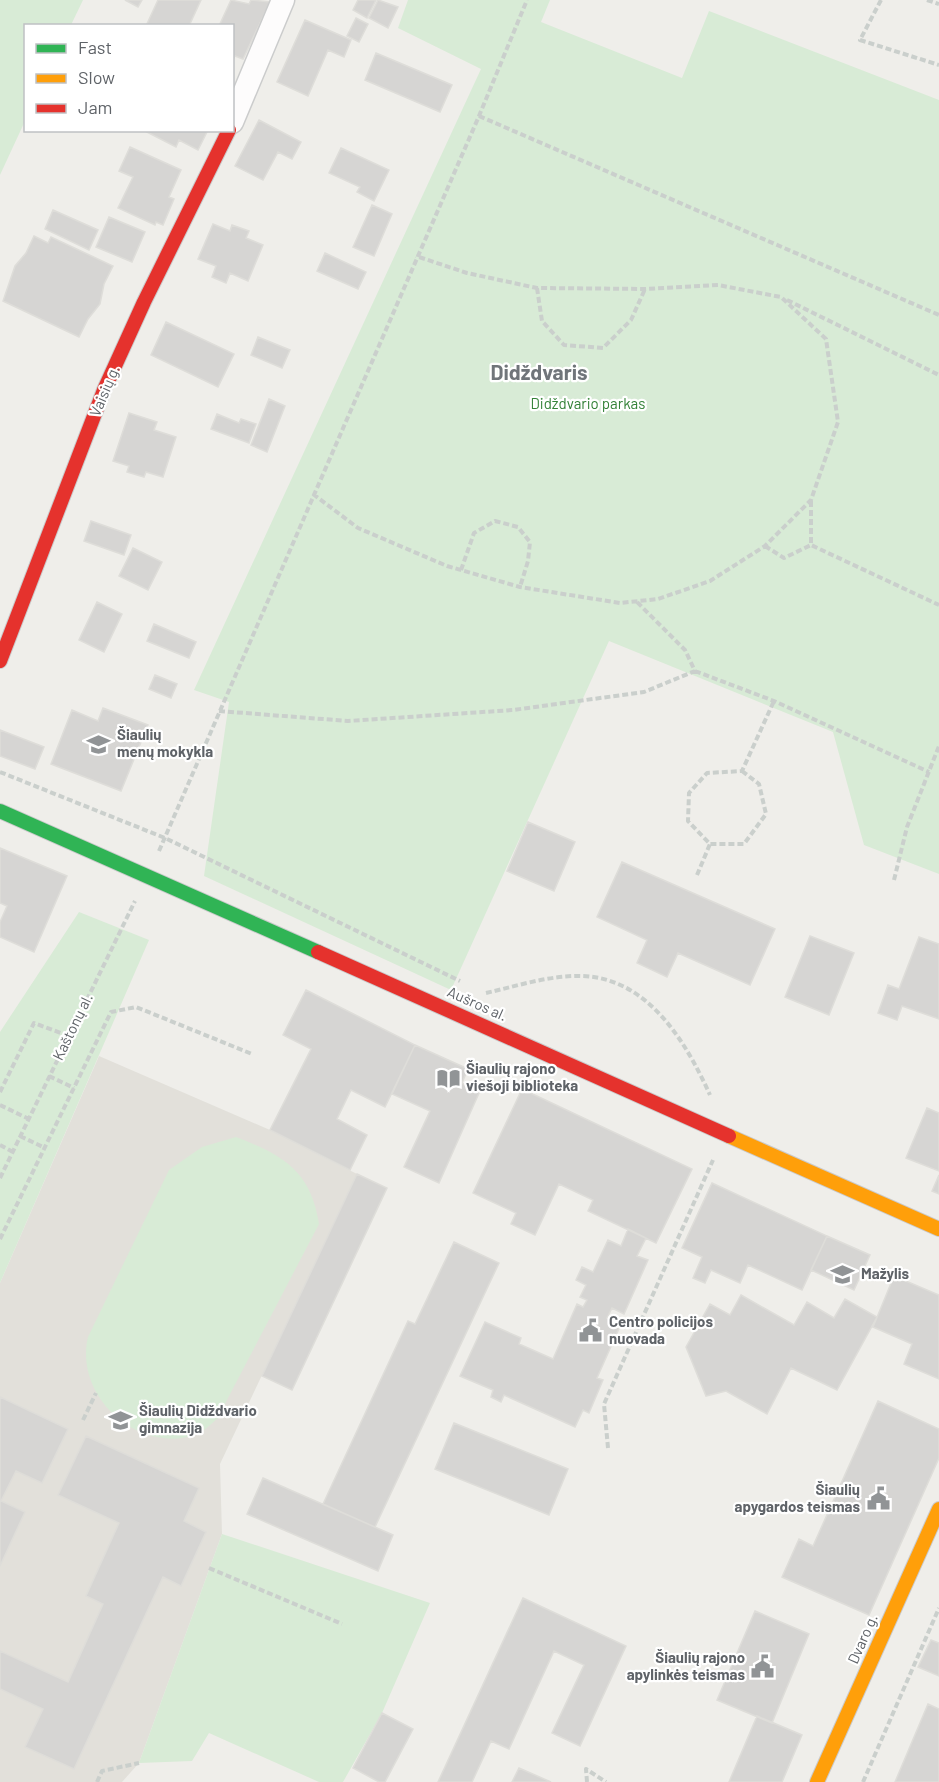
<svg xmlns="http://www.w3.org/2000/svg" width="939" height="1782" font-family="Barlow,sans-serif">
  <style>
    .education { fill: #e2e0da }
    .green { fill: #d8ebd6 }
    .building { fill: #d6d5d3; stroke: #deddd9; stroke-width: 1.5 }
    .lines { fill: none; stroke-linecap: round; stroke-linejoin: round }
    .street-casing { stroke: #cbcccc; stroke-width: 25 }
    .fast-casing { stroke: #cacacb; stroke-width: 16 }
    .slow-casing { stroke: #cacacb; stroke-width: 16 }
    .jam-casing { stroke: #cacacb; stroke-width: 16 }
    .path { stroke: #cacfcc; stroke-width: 4; stroke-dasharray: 6 3; stroke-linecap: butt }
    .street { stroke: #fdfcfc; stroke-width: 22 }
    .fast { stroke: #30b455; stroke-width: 14 }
    .slow { stroke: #ff9f0a; stroke-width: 14 }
    .jam { stroke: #e5322d; stroke-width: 14 }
    .labels { text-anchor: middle; stroke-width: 4.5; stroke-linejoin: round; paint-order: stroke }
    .street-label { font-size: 15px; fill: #5f6368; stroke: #fff }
    .park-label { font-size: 15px; fill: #348238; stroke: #fff }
    .poi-label { font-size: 15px; font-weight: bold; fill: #5f6368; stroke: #fff; text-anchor: start }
    .district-label { font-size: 21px; font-weight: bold; fill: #70757a; stroke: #fff }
  </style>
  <rect width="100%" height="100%" fill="#efeeea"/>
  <!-- education -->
  <path class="education" d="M99,1056L270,1130L357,1174L220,1464L222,1534L139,1763L122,1782H0V1283Z"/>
  <!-- green -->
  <path class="green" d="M0,0H83L71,25L26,26L25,121L0,175Z
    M408,0H550L541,22L682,78L709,11L939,100V874L864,845L833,732L609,641L451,990L204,876L229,702L194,690L481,69L398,28Z
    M79,912L149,940L0,1283V1032Z
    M236,1137C283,1155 311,1171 319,1224L217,1419C211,1424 202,1433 195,1435C136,1454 74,1395 88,1337L169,1170L202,1147Z
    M222,1534L430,1603L382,1713L343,1782H319L209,1733L192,1761L139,1763Z"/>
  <!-- building -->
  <path class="building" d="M125,0H142L138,7Z
    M158,0H201L189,26H146Z
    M231,0L249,4L251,0L270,2L243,59L235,56L232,62V26H219Z
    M358,0H376L367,18L353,10Z
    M378,0L398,7L388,28L369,18Z
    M356,18L368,24L359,42L347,36Z
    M305,20L351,40L344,57L328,50L308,96L277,82Z
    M376,53L452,85L440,112L365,80Z
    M259,120L301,142L292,159L278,152L263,180L235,166Z
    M143,130H208L198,150L179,140L176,147Z
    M130,147L181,170L169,197L174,199L163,225L156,222L155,225L118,208L133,177L119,171Z
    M341,148L389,170L374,201L357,192L360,187L329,173Z
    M372,205L392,214L374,256L353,247Z
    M53,210L98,230L89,250L45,229Z
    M109,217L145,232L132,262L96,247Z
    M213,224L230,231L232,225L249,231L246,238L263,245L248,281L230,273L226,283L212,277L216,266L198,259Z
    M34,236L48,243L51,237L113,266L104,284L100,304L88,319L79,337L3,301L15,266L26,253Z
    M325,253L366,272L358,289L317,271Z
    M166,322L234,354L218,387L151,355Z
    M258,337L290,350L282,368L251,355Z
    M269,399L285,406L267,452L251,445Z
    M129,413L157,422L154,430L176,437L163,477L146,472L144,477L127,472L129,466L113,461Z
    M217,414L239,423L241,419L256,424L249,443L211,429Z
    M91,521L131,535L124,555L84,541Z
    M133,548L162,562L148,590L119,576Z
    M97,602L122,614L104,652L79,640Z
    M154,624L196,642L189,658L147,641Z
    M155,675L177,684L171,698L149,689Z
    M103,708L148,725L121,791L51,764L72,710L98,721Z
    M0,730L44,747L35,769L0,756Z
    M528,822L575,842L554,891L507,871Z
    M0,848L67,876L34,952L0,937V922L7,906L0,903Z
    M622,862L775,929L750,985L678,953L667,977L637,963L647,940L597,917Z
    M810,936L854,953L829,1015L785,997Z
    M919,937L939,944V1019L902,1006L897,1020L878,1013L888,985L899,989Z
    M306,990L415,1045L385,1107L351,1090L337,1119L367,1135L350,1170L270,1130L311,1049L283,1035Z
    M415,1045L468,1069L462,1083L480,1091L439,1183L404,1167L430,1111L392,1094Z
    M522,1089L692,1169L656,1243L588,1211L593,1200L559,1184L535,1235L511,1224L516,1213L473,1193Z
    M927,1108L939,1113V1171L906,1158Z
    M357,1174L387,1188L292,1390L262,1376Z
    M939,1175V1194L932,1191Z
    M712,1183L827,1236L802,1290L748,1265L740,1283L711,1270L705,1283L693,1278L702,1257L682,1248Z
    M628,1229L646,1238L637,1256L648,1260L624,1314L612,1308L607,1318L621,1324L597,1378L603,1380L589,1413L583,1410L575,1427L504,1395L501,1402L491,1397L493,1390L460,1376L485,1322L521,1338L519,1344L553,1359L577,1304L583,1307L587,1300L580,1297L586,1285L576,1280L582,1267L593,1272L608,1240L621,1246Z
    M827,1236L870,1255L854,1290L811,1270Z
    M454,1242L499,1263L375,1527L323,1504L408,1321L415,1324Z
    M894,1276L939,1295V1379L904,1364L912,1344L873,1327Z
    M741,1295L794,1325L807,1302L834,1318L845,1299L877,1317L837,1390L791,1368L767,1414L726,1391L706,1396L686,1347L710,1304L730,1315Z
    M0,1397L68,1429L42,1483L16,1471L1,1501L25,1512L0,1566Z
    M878,1401L939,1429V1458L869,1615L782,1577L799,1539L813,1546Z
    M454,1423L568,1469L549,1515L435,1469Z
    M86,1436L199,1488L184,1521L206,1532L181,1586L163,1577L74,1769L25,1747L43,1709L0,1689V1651L68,1682L103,1604L86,1596L119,1523L58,1495Z
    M263,1478L393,1535L378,1571L247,1514Z
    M523,1598L626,1646L580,1746L552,1733L584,1665L554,1651L509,1749L491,1741L472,1782H438Z
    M755,1611L809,1634L772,1723L717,1700Z
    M931,1640L939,1643V1676L918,1667Z
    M928,1704L939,1709V1782H895Z
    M382,1713L413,1729L385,1782H379L353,1768Z
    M757,1716L802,1735L782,1782H729Z
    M519,1768L551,1782H512Z"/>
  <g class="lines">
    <defs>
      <path id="street" d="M232,122L283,0"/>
      <path id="fast" d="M0,811L318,952"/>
      <path id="slow" d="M729,1136L939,1229
        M817,1782L939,1509"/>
      <path id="jam" d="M0,661L104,390L144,302L229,130
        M318,952L729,1136"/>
    </defs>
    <!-- street casing -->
    <use href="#street" class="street-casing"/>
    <!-- fast casing -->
    <use href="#fast" class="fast-casing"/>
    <!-- slow casing -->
    <use href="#slow" class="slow-casing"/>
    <!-- jam casing -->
    <use href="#jam" class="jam-casing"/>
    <!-- path -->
    <path class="path" d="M881,0L860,40L939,65
      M927,0L939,4
      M479,116L939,315
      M537,288L542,321L564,345L603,348L631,320L645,289
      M787,300L939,375
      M313,494L358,528L447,566L520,587L620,603L658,599L710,581L765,546L811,500L838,422L826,339L781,297L718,285L645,289L537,288L467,273L416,256
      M811,501V545L939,605
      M765,546L784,558L811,545
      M461,570L474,533L495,521L518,527L530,542L528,561L520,587
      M695,671L774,701L929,772
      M219,711L348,721L513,710L644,692L695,671L685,650L636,601
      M742,771L759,784L766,814L744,844H710L688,821L689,793L707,773L742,771L774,701
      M0,772L165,838L460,981
      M159,851L479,116L527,0
      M697,875L710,844
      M894,880L907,827L939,746
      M486,993C517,986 550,975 582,976C648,978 686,1042 710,1095
      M49,1076L74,1088
      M0,1092L34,1023L69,1036
      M0,1105L29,1119
      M20,1136L45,1148
      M0,1145L13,1152
      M0,1178L135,901
      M0,1239L111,1012L136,1007L252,1054
      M83,1420L96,1393
      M608,1448L604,1404L713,1160
      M209,1568L342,1624
      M97,1782L102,1771L139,1763
      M587,1782L586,1769L606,1782
      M863,1782L939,1608"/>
    <!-- street -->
    <use href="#street" class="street"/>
    <!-- fast -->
    <use href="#fast" class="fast"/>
    <!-- slow -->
    <use href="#slow" class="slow"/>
    <!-- jam -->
    <use href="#jam" class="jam"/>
  </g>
  <!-- icons -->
  <defs>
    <symbol id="school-bare" viewBox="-9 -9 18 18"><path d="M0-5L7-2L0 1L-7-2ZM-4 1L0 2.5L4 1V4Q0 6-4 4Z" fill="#919496" stroke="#fff" stroke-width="2.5" paint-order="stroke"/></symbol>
    <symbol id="library-bare" viewBox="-9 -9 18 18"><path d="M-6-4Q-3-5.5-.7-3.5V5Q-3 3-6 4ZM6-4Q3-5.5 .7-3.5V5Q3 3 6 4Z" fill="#919496" stroke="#fff" stroke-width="2.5" paint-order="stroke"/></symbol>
    <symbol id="civic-bare" viewBox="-9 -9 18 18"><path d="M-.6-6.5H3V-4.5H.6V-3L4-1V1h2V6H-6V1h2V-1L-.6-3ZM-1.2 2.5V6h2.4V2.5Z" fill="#919496" stroke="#fff" stroke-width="2.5" paint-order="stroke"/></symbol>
  </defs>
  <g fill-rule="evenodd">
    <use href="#school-bare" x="82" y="728" width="33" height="33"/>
    <use href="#library-bare" x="432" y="1062" width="33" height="33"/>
    <use href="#school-bare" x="826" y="1258" width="33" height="33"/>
    <use href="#civic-bare" x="574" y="1314" width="33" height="33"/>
    <use href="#school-bare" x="104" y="1404" width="33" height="33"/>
    <use href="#civic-bare" x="862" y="1482" width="33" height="33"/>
    <use href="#civic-bare" x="746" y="1650" width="33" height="33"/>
  </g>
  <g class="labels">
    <!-- street labels -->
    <g class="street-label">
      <text transform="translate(105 391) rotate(-67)" y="5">Vaisių g.</text>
      <text transform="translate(477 1004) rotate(24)" y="5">Aušros al.</text>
      <text transform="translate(73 1027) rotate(-64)" y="5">Kaštonų al.</text>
      <text transform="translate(863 1639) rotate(-66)" y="5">Dvaro g.</text>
    </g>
    <!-- park labels -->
    <g class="park-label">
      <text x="588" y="409">Didždvario parkas</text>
    </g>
    <!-- poi labels -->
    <g class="poi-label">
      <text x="117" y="740">Šiaulių<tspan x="117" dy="17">menų mokykla</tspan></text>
      <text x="466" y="1074">Šiaulių rajono<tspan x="466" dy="17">viešoji biblioteka</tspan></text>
      <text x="861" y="1279">Mažylis</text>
      <text x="609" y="1327">Centro policijos<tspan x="609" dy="17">nuovada</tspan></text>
      <text x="139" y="1416">Šiaulių Didždvario<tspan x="139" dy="17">gimnazija</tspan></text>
      <text x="860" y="1495" text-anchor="end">Šiaulių<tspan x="860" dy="17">apygardos teismas</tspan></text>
      <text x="745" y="1663" text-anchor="end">Šiaulių rajono<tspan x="745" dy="17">apylinkės teismas</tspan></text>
    </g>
    <!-- district labels -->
    <g class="district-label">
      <text x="539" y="380">Didždvaris</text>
    </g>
  </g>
  <!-- legend -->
  <rect x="24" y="24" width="210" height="108" fill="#ffffff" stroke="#bfc1c3" stroke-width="1.5"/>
  <rect x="36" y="44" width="30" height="9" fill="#30b455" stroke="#bfc1c3" stroke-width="1.5"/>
  <text x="78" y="54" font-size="18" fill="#5f6368">Fast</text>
  <rect x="36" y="74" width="30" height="9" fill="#ff9f0a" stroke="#bfc1c3" stroke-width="1.5"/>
  <text x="78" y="84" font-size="18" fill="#5f6368">Slow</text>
  <rect x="36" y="104" width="30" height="9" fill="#e5322d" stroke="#bfc1c3" stroke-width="1.5"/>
  <text x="78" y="114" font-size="18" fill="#5f6368">Jam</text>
</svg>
